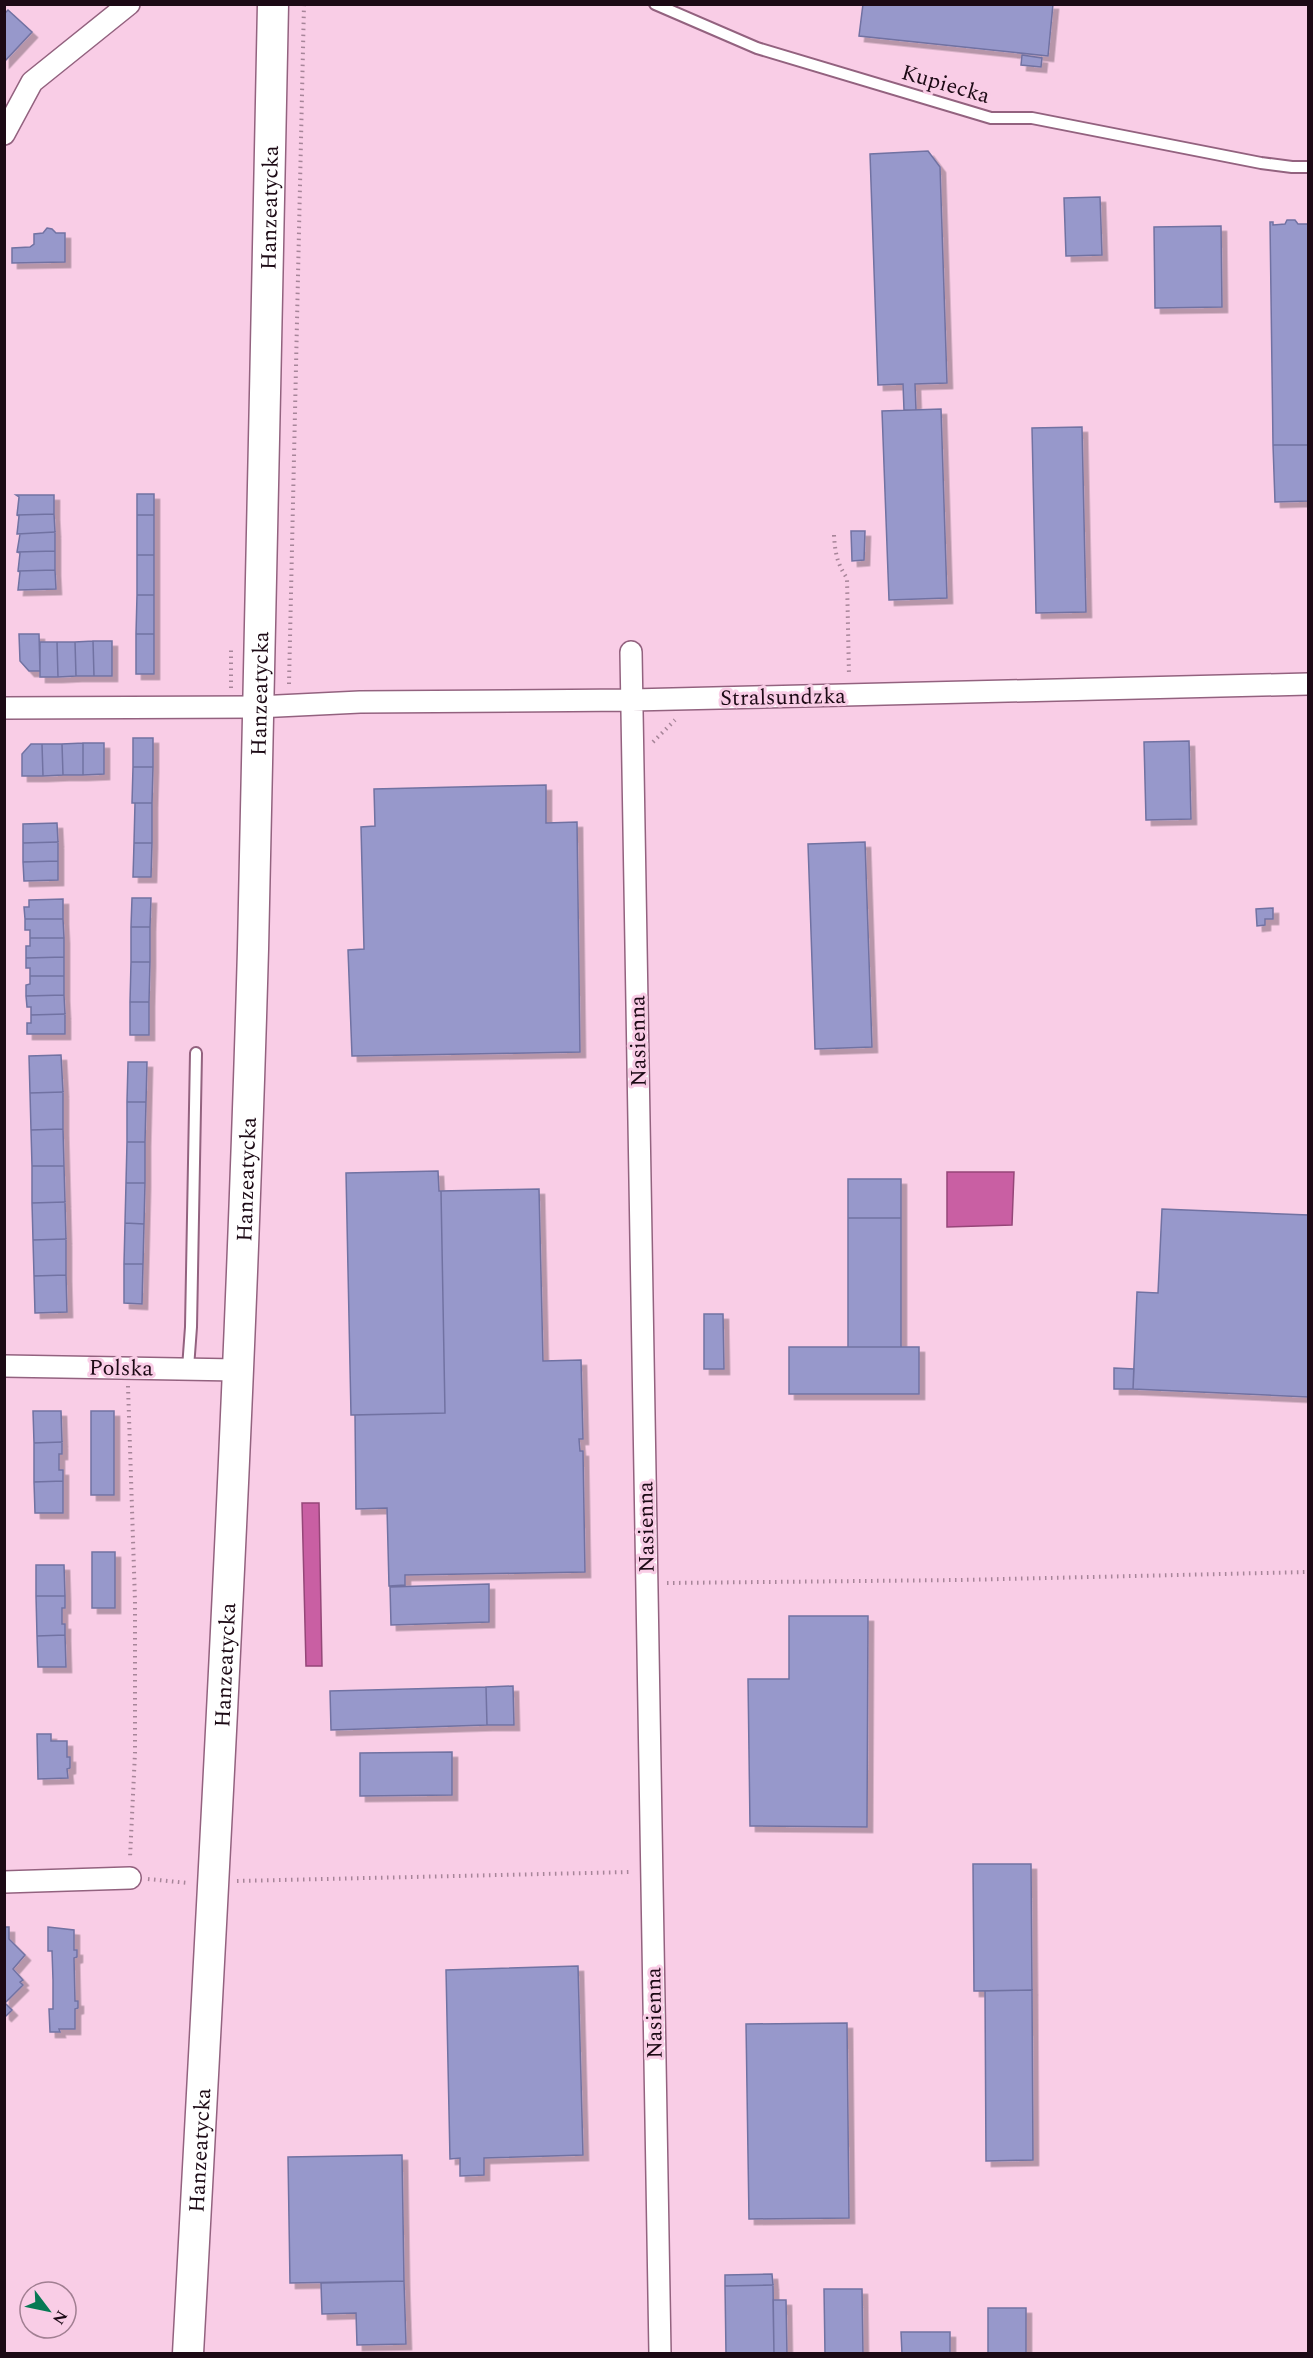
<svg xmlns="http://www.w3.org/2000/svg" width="1313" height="2358" font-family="Spectral,serif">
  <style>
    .water { fill: #c95fa3; stroke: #954678; stroke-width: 1.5 }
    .building { fill: #9798cb; stroke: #7172a2; stroke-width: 1.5; filter: url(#shadow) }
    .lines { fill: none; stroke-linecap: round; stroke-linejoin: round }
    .lane-casing { stroke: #93627f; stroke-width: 14 }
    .street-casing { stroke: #93627f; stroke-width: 24 }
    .secondary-casing { stroke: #93627f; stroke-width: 33 }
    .path { stroke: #a78599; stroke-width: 4; stroke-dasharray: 1.5 4.5; stroke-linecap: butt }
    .lane { stroke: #fff; stroke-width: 10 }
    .street { stroke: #fff; stroke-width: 21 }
    .secondary { stroke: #fff; stroke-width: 30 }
    .labels { text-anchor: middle; stroke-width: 6; stroke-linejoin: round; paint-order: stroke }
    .street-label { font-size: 22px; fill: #1c0a15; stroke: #f9cde6 }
  </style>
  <defs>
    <filter id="shadow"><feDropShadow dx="5.5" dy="5.5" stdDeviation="0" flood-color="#0004"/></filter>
  </defs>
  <rect width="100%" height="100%" fill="#f9cde6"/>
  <!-- water -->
  <path class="water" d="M947,1172H1014L1012,1225L947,1227Z
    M302,1503H319L322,1666H306Z"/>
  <!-- building -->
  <path class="building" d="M863,4H1053L1048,56L859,36Z
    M8,10L32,32L4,62V14Z
    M1022,55L1042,58L1041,67L1021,65Z
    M928,151L940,167L947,383L915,384L916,410H904L903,384L878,385L870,154Z
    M1100,197L1102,255L1066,256L1064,198Z
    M1287,220H1295L1298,224H1308V445H1273L1270,222H1273V225L1285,224Z
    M1221,226L1222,307L1155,308L1154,227Z
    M47,228L52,229L56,233H65V262L12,263V248L30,247L34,244V234L43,233Z
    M941,409L947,598L889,600L882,411Z
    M1082,427L1086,612L1036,613L1032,428Z
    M1273,445H1308V501L1275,502Z
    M137,494H154V515H137Z
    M16,495H54V514L17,515L19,497Z
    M54,514L55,532L17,534L19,516L17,515Z
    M137,515H154V555H137Z
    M851,531H865L864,560L852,561Z
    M55,532V551L17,552L20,534H17Z
    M55,551V570L18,571L20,553L17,552Z
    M137,555H154V595H137Z
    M55,570L56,589L18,590L20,572L18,571Z
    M137,595H154V634H136Z
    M19,634H39L40,671H29L20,661Z
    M136,634H154V674H136Z
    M93,641L94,676H76L75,642Z
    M93,641H112V676H94Z
    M40,642H57L58,677H40Z
    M57,642H75L76,676L58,677Z
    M133,738H153V767H133Z
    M1189,741L1191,819L1146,820L1144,742Z
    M83,743V775H63L62,744Z
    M83,743H104V774L83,775Z
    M31,744H42L43,776H22V754Z
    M42,744H62L63,775L43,776Z
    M133,767H153L152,803H132Z
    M546,785V823L577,822L580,1052L352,1056L348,950L364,949L361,827L375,826L374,789Z
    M135,803H152V843H134Z
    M57,823L58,842L23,843V824Z
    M58,842V861L23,862V843Z
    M865,842L872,1047L815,1049L808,844Z
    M134,843H152L151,877H133Z
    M58,861V880L24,881L23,862Z
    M132,898H151L150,927H131Z
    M63,899V919H25L24,907H29V900Z
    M1273,908V919H1265V925L1257,926L1256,909Z
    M25,919H63L64,938H30V930H25Z
    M131,927H150V962H131Z
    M30,938H64V957L26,958V946H30Z
    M64,957V976H30V968H26V958Z
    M131,962H150L149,1002H130Z
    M30,976H64V995L26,996V985L30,984Z
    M64,995L65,1014L31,1015V1007H27L26,996Z
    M130,1002H149V1035H130Z
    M65,1014V1034H27V1023H31V1015Z
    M61,1055L63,1092L30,1093L29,1056Z
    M128,1062H147L146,1102H127Z
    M63,1092V1129L31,1130L30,1093Z
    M127,1102H146L145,1142H127Z
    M63,1129L64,1166H32L31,1130Z
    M127,1142H145V1183H126Z
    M32,1166H64L65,1202L32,1203Z
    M438,1171L439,1191H441L445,1413L351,1415L346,1173Z
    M848,1179H901V1218H848Z
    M126,1183H145L144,1224L125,1223Z
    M539,1189L543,1361L581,1360L583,1439H579L580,1451H583L585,1572L405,1575V1585L389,1586L387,1508L356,1509L355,1415L445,1413L441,1191Z
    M65,1202L66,1239L33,1240L32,1203Z
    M1162,1209L1308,1215V1397L1133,1389L1137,1292L1158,1293Z
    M848,1218H901V1347H848Z
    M125,1223L144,1224L143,1264H124Z
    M66,1239V1275L34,1276L33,1240Z
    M124,1264H143L142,1304L124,1303Z
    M66,1275L67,1312L35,1313L34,1276Z
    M704,1314H723L724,1369H704Z
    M789,1347H919V1394H789Z
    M1114,1368L1134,1369L1133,1389H1114Z
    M33,1411H61L62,1442L34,1443Z
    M91,1411H114V1495H91Z
    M62,1442V1454H59V1470H63V1481L34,1482V1443Z
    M63,1481V1513H35L34,1482Z
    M92,1552H115V1608H92Z
    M36,1565H64L65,1596H36Z
    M489,1584V1622L391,1625L390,1587Z
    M36,1596H65V1608H62V1624H65V1635L37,1636Z
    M789,1616H868L867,1827L750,1826L748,1679H789Z
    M65,1635L66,1667H38L37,1636Z
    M513,1686L514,1725H487L486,1687Z
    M486,1687L487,1725L331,1730L330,1691Z
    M37,1734H51V1741H67V1757H70V1768L67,1769L68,1778L38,1779Z
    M452,1752V1795L360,1796V1753Z
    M973,1864H1031L1032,1990L974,1991Z
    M4,1927H9V1939L25,1955L13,1969L23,1980L20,1982L23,1985L5,2003L12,2010L6,2016L4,2014Z
    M48,1927L74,1930V1950H77V1957L74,1958L75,2001H78V2008L75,2009V2029H59L60,2032H50L49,2009H53V1980L52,1951H48Z
    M578,1966L583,2155L484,2158V2175L460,2176V2158L450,2159L446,1970Z
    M1032,1990L1033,2160L986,2161L985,1991Z
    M847,2023L849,2218L749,2219L746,2024Z
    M402,2155L404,2281L290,2283L288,2157Z
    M772,2274L773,2285L725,2286V2275Z
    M404,2281L406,2344L357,2345L356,2313L322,2314L321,2283Z
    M773,2285L774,2354H726L725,2286Z
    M824,2289H862L863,2354H825Z
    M773,2300H786L787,2354H774Z
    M988,2308H1026V2354H988Z
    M901,2332H950V2354H902Z"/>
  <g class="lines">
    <defs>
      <path id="lane" d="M655,4L757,48L991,118H1032L1261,163L1292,167H1308
        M188,1368L191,1327L196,1053"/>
      <path id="street" d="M4,134L32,82L129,4
        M631,652L660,2354
        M4,708L257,707L360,702L632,700L1308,684
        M4,1366L237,1370
        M4,1882L130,1878"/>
      <g id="secondary">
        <path id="s1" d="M188,2354C213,1886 240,1418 253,949C261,634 266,319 273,4"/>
      </g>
    </defs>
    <!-- lane casing -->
    <use href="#lane" class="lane-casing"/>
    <!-- street casing -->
    <use href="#street" class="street-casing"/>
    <!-- secondary casing -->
    <use href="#secondary" class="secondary-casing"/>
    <!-- path -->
    <path class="path" d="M834,535C835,552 837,564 847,578L849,676
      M289,684L304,4
      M231,688V650
      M653,742L675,720
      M128,1386L135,1601V1753L130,1858
      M667,1583L960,1580L1308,1572
      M148,1879L188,1883
      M237,1881L631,1872"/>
    <!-- lane -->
    <use href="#lane" class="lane"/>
    <!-- street -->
    <use href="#street" class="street"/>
    <!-- secondary -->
    <use href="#secondary" class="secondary"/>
  </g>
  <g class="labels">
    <!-- street labels -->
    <g class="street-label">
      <text transform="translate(946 83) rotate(16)" y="8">Kupiecka</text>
      <text dy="8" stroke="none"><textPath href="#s1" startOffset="2148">Hanzeatycka</textPath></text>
      <text dy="8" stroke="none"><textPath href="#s1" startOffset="1662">Hanzeatycka</textPath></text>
      <text transform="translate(783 696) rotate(-1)" y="8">Stralsundzka</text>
      <text transform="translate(637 1041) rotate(-91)" y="8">Nasienna</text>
      <text dy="8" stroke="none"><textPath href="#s1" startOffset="1176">Hanzeatycka</textPath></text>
      <text transform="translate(121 1367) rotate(1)" y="8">Polska</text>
      <text transform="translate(645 1527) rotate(-91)" y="8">Nasienna</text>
      <text dy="8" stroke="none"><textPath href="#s1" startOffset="690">Hanzeatycka</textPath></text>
      <text transform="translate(653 2013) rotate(-91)" y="8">Nasienna</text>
      <text dy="8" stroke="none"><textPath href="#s1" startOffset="204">Hanzeatycka</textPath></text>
    </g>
  </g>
  <!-- border -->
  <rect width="1313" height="2358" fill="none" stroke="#1c0a15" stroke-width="12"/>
  <!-- north arrow -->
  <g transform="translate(48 2310) rotate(122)"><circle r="28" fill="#f9cde6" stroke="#a17f92" stroke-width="1.5"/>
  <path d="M0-4.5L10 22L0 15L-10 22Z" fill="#077954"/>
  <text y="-9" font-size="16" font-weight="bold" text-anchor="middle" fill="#1c0a15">N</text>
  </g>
</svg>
